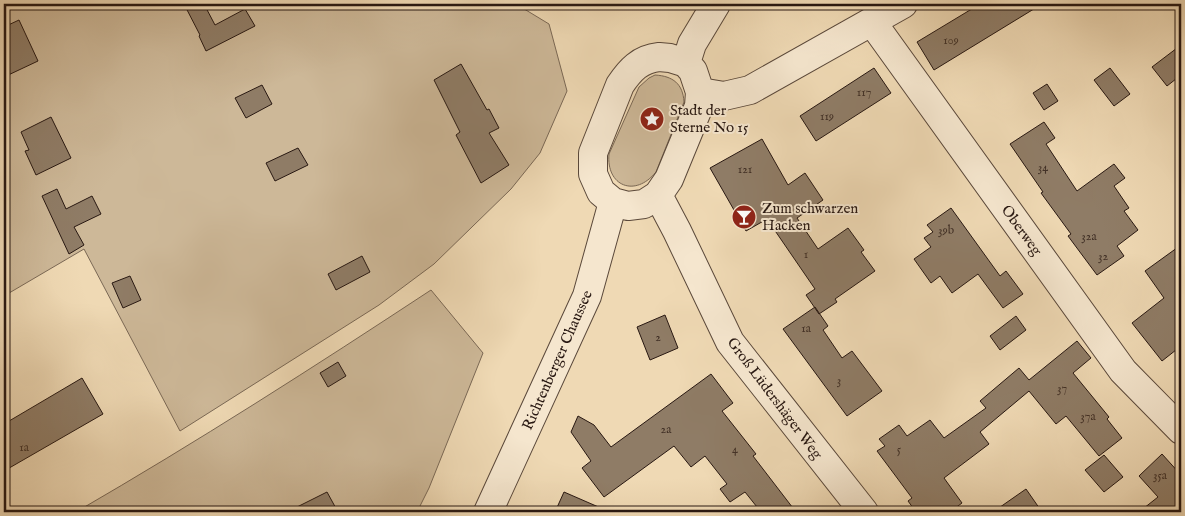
<svg xmlns="http://www.w3.org/2000/svg" width="1185" height="516" font-family="'IM FELL English',serif">
  <style>
    .green { fill: #cdb898; stroke: #7a6855 }
    .building { fill: #8f7c66; stroke: #281812 }
    .lines { fill: none; stroke-linecap: round; stroke-linejoin: round }
    .minor-casing { stroke: #5a483a; stroke-width: 30 }
    .minor { stroke: #f5e6ce; stroke-width: 28 }
    .labels { text-anchor: middle; stroke-width: 4; stroke-linejoin: round; paint-order: stroke }
    .number-label { font-size: 12px; fill: #423127 }
    .poi-label { font-size: 15px; fill: #281812; stroke: #f5e6ce; text-anchor: start }
    .street-label { font-size: 15px; fill: #281812; stroke: #f5e6ce }
  </style>
  <rect width="100%" height="100%" fill="#efd9b4"/>
  <filter id="stains"><feTurbulence type="fractalNoise" baseFrequency=".004" numOctaves="4"/><feColorMatrix values="0 0 0 0 .2 0 0 0 0 .09 0 0 0 0 .02 0 0 0 .5 -.17"/></filter>
  <radialGradient id="worn" r=".72"><stop offset=".6" stop-color="#630" stop-opacity="0"/><stop offset="1" stop-color="#630" stop-opacity=".3"/></radialGradient>
  <!-- green -->
  <path class="green" d="M4,4H516L549,24L567,91L540,153L511,189L434,264L379,305L180,431L84,249L4,296Z
    M655,75C673,76 683,84 684,102L656,172C635,198 606,186 609,154L639,87L649,78Z
    M431,290L483,353L429,488L417,512H76C197,442 314,367 431,290Z"/>
  <!-- building -->
  <path class="building" d="M184,4H204L215,25L245,9L255,26L206,51L199,36L200,35Z
    M980,4H1042L934,70L917,42Z
    M19,20L38,61L4,77V27Z
    M1181,45V75L1167,86L1152,67Z
    M461,64L487,110L489,109L499,128L489,133L509,165L481,183L456,135L460,132L434,80Z
    M874,68L891,93L816,141L800,116Z
    M1110,68L1130,94L1114,106L1094,80Z
    M1047,84L1058,101L1044,110L1033,93Z
    M262,85L272,104L246,118L235,98Z
    M51,117L71,158L36,175L25,151L29,150L21,132Z
    M1044,122L1055,138L1046,144L1077,191L1114,164L1125,178L1114,186L1129,208L1124,211L1138,230L1117,246L1124,256L1097,275L1068,236L1071,234L1041,193L1043,192L1010,144Z
    M762,139L788,185L805,173L823,200L797,218L818,249L848,228L864,250L861,252L875,271L835,299L837,302L819,314L806,295L815,289L767,219L746,231L710,168Z
    M298,148L308,165L275,181L266,163Z
    M57,189L66,209L92,196L101,214L74,227L84,245L69,254L42,196Z
    M951,208L1000,276L1006,271L1023,294L1003,308L978,274L952,293L940,276L931,283L914,259L931,247L924,238L933,232L927,225Z
    M1181,245V346L1162,361L1132,323L1164,298L1145,271Z
    M362,256L370,272L336,290L328,274Z
    M130,276L141,300L123,308L112,283Z
    M815,307L828,326L823,330L842,358L852,351L882,391L847,416L783,329Z
    M665,315L678,348L650,360L637,327Z
    M1016,316L1026,330L1000,350L990,336Z
    M1077,341L1091,358L1073,373L1109,417L1107,419L1122,438L1099,456L1066,416L1056,424L1029,391L980,432L989,444L944,478L962,503L950,512H916L908,501L912,498L877,451L885,446L879,439L899,425L907,436L930,420L944,438L986,408L980,401L1019,368L1029,380Z
    M338,362L346,376L328,387L320,373Z
    M711,374L733,403L722,411L756,454L753,456L796,512H761L745,492L730,502L720,489L727,484L705,456L691,467L674,446L604,497L582,468L591,461L571,432L578,416L594,425L611,447Z
    M82,378L103,414L4,471V424Z
    M1162,454L1181,475V512H1139L1158,497L1139,476Z
    M1104,455L1123,477L1104,492L1085,470Z
    M1026,489L1042,512H993Z
    M327,492L338,512H287Z
    M564,492L610,512H555Z"/>
  <g class="lines">
    <defs>
      <path id="minor" d="M872,22L1123,371L1181,430
        M659,57L670,58L686,63L693,71L700,92L699,106L669,179L658,195L644,204L628,206L613,202L601,192L593,174V153L620,85C630,70 640,59 659,57Z
        M686,63L692,44L716,4
        M700,92L724,96L750,90L903,4
        M658,195L677,231L730,342L864,512
        M488,512L587,296L613,202"/>
    </defs>
    <!-- minor casing -->
    <use href="#minor" class="minor-casing"/>
    <!-- minor -->
    <use href="#minor" class="minor"/>
  </g>
  <!-- icons -->
  <defs>
    <symbol id="sight-disc" viewBox="-11 -11 22 22"><circle r="9.5" fill="#8f2418" stroke="#f5e6ce"/><path d="M0-6L1.8-2.2L6-1.7L2.9 1.2L3.7 5.4L0 3.3L-3.7 5.4L-2.9 1.2L-6-1.7L-1.8-2.2Z" fill="#fff"/></symbol>
    <symbol id="bar-disc" viewBox="-11 -11 22 22"><circle r="9.5" fill="#8f2418" stroke="#f5e6ce"/><path d="M-6-5H6L.8 .8V4.5H3.5V6h-7V4.5H-.8V.8Z" fill="#fff"/></symbol>
  </defs>
  <g fill-rule="evenodd">
    <use href="#sight-disc" x="638" y="105" width="28" height="28"/>
    <use href="#bar-disc" x="730" y="203" width="28" height="28"/>
  </g>
  <g class="labels">
    <!-- number labels -->
    <g class="number-label">
      <text x="951" y="44">109</text>
      <text x="864" y="96">117</text>
      <text x="827" y="120">119</text>
      <text x="1043" y="171">34</text>
      <text x="745" y="173">121</text>
      <text x="946" y="234">39b</text>
      <text x="1089" y="240">32a</text>
      <text x="806" y="258">1</text>
      <text x="1103" y="260">32</text>
      <text x="806" y="332">1a</text>
      <text x="658" y="341">2</text>
      <text x="839" y="384">3</text>
      <text x="1062" y="392">37</text>
      <text x="1088" y="420">37a</text>
      <text x="666" y="433">2a</text>
      <text x="24" y="451">1a</text>
      <text x="735" y="453">4</text>
      <text x="899" y="453">5</text>
      <text x="1160" y="479">35a</text>
    </g>
    <!-- poi labels -->
    <g class="poi-label">
      <text x="670" y="115">Stadt der<tspan x="670" dy="17">Sterne No 15</tspan></text>
      <text x="762" y="213">Zum schwarzen<tspan x="762" dy="17">Hacken</tspan></text>
    </g>
    <!-- street labels -->
    <g class="street-label">
      <text transform="translate(1022 230) rotate(54)" y="5">Oberweg</text>
      <text transform="translate(557 360) rotate(-66)" y="5">Richtenberger Chaussee</text>
      <text transform="translate(775 398) rotate(53)" y="5">Groß Lüdershäger Weg</text>
    </g>
  </g>
  <!-- margin -->
  <rect width="1185" height="516" fill="none" stroke="#efd9b4" stroke-width="20"/>
  <rect x="5" y="5" width="1175" height="506" fill="none" stroke="#281812" stroke-width="2.5"/>
  <rect x="10" y="10" width="1165" height="496" fill="none" stroke="#281812"/>
  <rect width="100%" height="100%" filter="url(#stains)"/>
  <rect width="100%" height="100%" fill="url(#worn)"/>
</svg>
